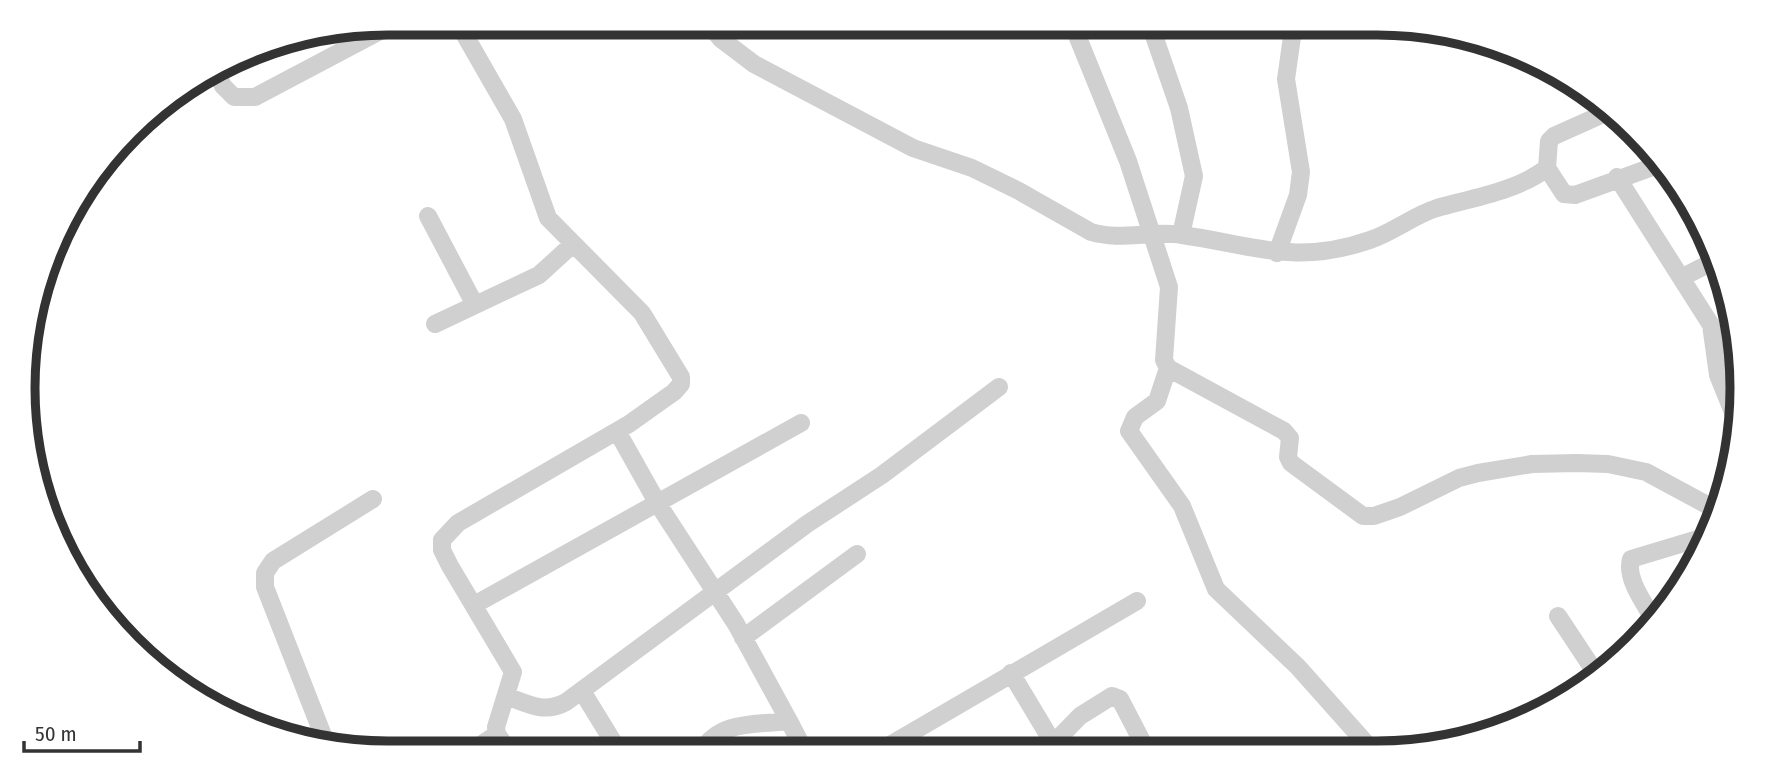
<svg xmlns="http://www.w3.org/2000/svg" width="1765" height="776" font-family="'Fira Sans Condensed',sans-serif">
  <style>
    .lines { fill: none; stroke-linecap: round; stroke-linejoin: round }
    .minor { stroke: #d0d0d0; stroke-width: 18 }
    .rim { fill: none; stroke: #333; stroke-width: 9 }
  </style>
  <rect width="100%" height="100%" fill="#fff"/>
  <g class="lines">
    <!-- minor -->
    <path class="minor" d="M458,23L513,119L548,218L642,313L681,377V384L674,392L629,424L458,523L442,540V550L450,566L513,672L496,727L497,734L510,753
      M708,23L721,39L754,64L913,148L972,168L1019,191L1091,232C1121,241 1151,230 1182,235C1254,245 1295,266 1370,240C1394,232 1414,215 1437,208C1473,198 1517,191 1547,168L1549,141L1554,136L1612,110
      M1072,23L1128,161L1169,287L1164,360L1168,368L1284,431L1290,438L1288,457L1291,463L1363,516H1374L1400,507L1459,478L1478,473L1532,464L1576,463L1608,464L1646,472L1720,512
      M1152,30L1179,108L1194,176L1181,235
      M217,73L223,86L234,97H255L395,23
      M1547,168L1564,194L1575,195L1658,165
      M1617,177L1711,325L1718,375L1735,417
      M428,216L475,305
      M1277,253L1298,195L1301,172L1286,79L1294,23
      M1681,278L1714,261
      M435,324L539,275L573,244
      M1168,368L1157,401L1135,417L1129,431L1182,506L1216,589L1298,667L1372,750
      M617,431L658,504L736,624L789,721
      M474,605L801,423
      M1558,616L1599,678
      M1652,617L1669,606
      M1655,622C1646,605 1625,579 1631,559L1704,537L1710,527L1714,511
      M743,638L857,554
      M1011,673L1053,743
      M582,691L620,753
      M506,696C528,704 544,714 566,702L807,524L882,475L999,387
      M326,743L265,587V573L273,561L373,499
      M1046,751L1080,716L1112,696L1120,699L1147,751
      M701,752C719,720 756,725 789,721L805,752
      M878,752L1137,601
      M469,753L497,734"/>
  </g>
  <!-- crop -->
  <path d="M0 0H1765V776H0ZM388 35H1377A353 353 0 0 1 1730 388V388A353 353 0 0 1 1377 741H388A353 353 0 0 1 35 388V388A353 353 0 0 1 388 35Z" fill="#fff" fill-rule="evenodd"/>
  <path class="rim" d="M388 35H1377A353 353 0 0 1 1730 388V388A353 353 0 0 1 1377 741H388A353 353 0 0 1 35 388V388A353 353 0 0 1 388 35Z"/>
  <!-- scale -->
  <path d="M24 741v10h116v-10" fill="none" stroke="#333333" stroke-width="3.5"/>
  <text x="35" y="741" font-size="21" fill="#333333" stroke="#ffffff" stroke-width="5" paint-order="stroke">50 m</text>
</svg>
